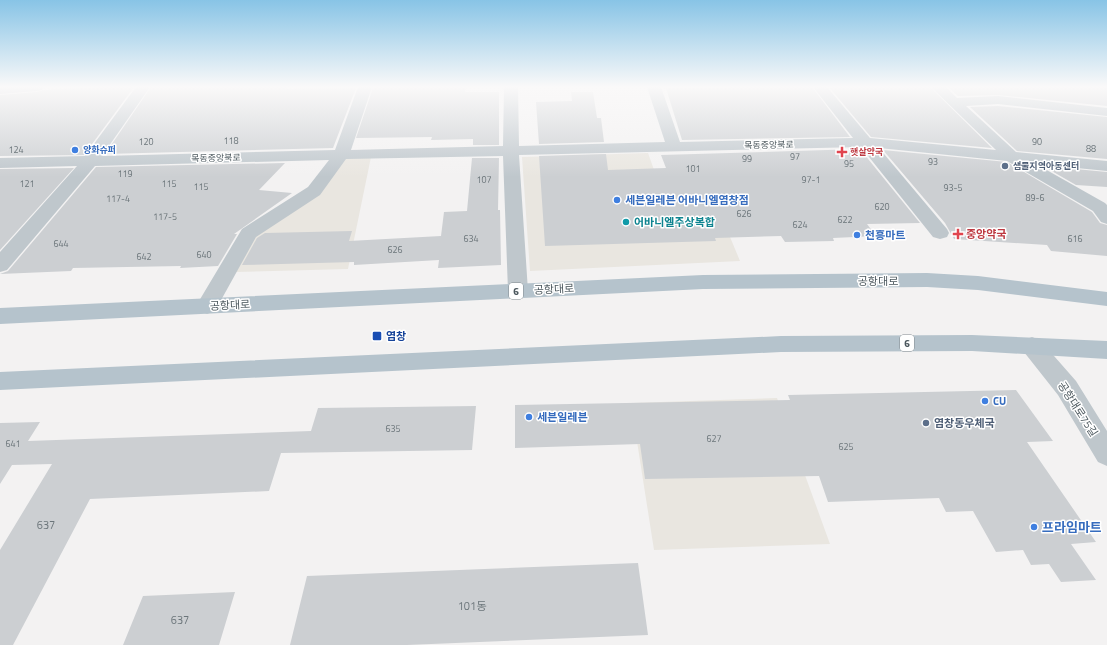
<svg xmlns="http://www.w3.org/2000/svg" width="1107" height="645" font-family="'Titillium Web','Noto Sans KR',sans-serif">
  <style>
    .commercial { fill: #e9e6e0 }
    .building { fill: #cccfd2 }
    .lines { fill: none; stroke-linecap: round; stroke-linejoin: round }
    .minor { fill: #bfc7cc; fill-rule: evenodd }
    .primary { fill: #b5c3cc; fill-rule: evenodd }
    .shop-dot { fill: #3f7fe0; stroke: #fff; stroke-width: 1.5 }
    .health-dot { fill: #e0444e; stroke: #fff; stroke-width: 1.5 }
    .service-dot { fill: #5c6f8a; stroke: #fff; stroke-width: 1.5 }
    .culture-dot { fill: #0f9aa8; stroke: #fff; stroke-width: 1.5 }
    .transit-dot { fill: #1a4fb4; stroke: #fff; stroke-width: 1.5 }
    .labels { text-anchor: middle; stroke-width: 3; stroke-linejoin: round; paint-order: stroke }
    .number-label { font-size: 9px; fill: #6b757a }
    .far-street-label { font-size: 9px; fill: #4b575d; stroke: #fff }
    .far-shop-label { font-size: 9px; font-weight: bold; fill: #366cbe; stroke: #fff; text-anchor: start }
    .far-health-label { font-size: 9px; font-weight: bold; fill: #be3a42; stroke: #fff; text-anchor: start }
    .far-service-label { font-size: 9px; font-weight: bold; fill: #4e5e75; stroke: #fff; text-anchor: start }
    .shield { fill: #fff; stroke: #81898e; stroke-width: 1 }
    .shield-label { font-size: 10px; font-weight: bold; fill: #4b575d }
    .shop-label { font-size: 11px; font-weight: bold; fill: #366cbe; stroke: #fff; text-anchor: start }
    .culture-label { font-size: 11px; font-weight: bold; fill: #0d838f; stroke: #fff; text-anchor: start }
    .health-label { font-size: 11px; font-weight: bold; fill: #be3a42; stroke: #fff; text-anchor: start }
    .street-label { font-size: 11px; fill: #4b575d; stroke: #fff }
    .transit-label { font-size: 11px; font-weight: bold; fill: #164399; stroke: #fff; text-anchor: start }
    .service-label { font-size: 11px; font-weight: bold; fill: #4e5e75; stroke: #fff; text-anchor: start }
    .near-number-label { font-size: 11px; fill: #6b757a }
    .near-shop-label { font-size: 13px; font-weight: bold; fill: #366cbe; stroke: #fff; text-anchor: start }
  </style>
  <rect width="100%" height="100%" fill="#f3f2f2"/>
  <!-- commercial -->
  <path class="commercial" d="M648,153L663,195L730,237L740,261L530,271L522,157Z
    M371,157L348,269L236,272L254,234L345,158Z
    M777,398L830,544L654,550L631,403Z"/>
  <!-- building -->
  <path class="building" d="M97,87H134L84,155L0,156V95L37,92L44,90Z
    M151,87H287L286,89L356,88L333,148L105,154Z
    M377,87H466L465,92H499V145H473V139L431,140L432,137L356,138L373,88Z
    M737,87H812L850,137L682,140L666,88Z
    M829,87H930L992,148L871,137Z
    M948,87H1107V106L998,95L958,96Z
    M571,92H593L597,118H601L604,142L539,144L536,102L572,101Z
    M998,106L1107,117V159L1017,151L970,107Z
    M860,149L920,223L867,224L876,236L833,238L834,241L785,242L781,236L715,238L716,241L545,246L539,156L606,154L608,170L666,168L661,155Z
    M883,150L1007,162L1092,212L1100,223L1107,225V256L1051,251L1047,245L954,239L945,223Z
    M472,158H499L498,210H500L501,265L438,268L439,260L354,265V262L242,265L257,238L265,233L352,231L349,241L441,236L444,212L467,211Z
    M285,163L259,190L292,193L234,234H237L218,266L180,268L181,266L73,268L71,271L0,274L8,271L96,167Z
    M1043,166L1107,172V187L1076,185Z
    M74,168L0,250V169Z
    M1016,390L1053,441L1027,442L1096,542L1071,544L1096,580L1061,582L1049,564L1031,565L1023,550L996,552L973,511L946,512L939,498L828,502L819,476L645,479L640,444L515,448V405L790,400L788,395Z
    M476,406L472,450L281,453L269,491L90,499L13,645H0V550L52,464L12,465L0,484V423L40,422L28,441L311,431L318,408Z
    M638,563L648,635L407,645H290L307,576Z
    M235,592L219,645H123L143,596Z"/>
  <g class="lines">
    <!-- minor -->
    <path class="minor" d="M0,87H44L42,90L37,91L0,94Z
      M136,87H150L102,156L335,150L358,87H372L351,150L503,146L504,87H518L519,146L665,142L647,87H661L680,142L853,138L813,87H827L870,138L996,150L931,87H946L957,98L998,96L1107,108V116L998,104L966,106L1016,152L1107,161V171L1036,164L1105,203L1107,205V224L1101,222L1093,211L1007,161L879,148L947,229L949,233L947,237L940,239L933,237L861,147L519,155L528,291L525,296L518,298L511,296L508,291L503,156L346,159L320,195L256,237L215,311L207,314L199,311L196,306L242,229L308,187L329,160L95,166L7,270L0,272V252L77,166L0,168V158L85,156Z
      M1032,337L1040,340L1076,381L1107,431V466L1098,462L1058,395L1024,352L1021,346L1024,340Z"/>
    <!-- primary -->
    <path class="primary" d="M927,273L978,276L1107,292V306L978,290L927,287L703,289L0,324V308L703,275Z
      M972,335L1107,341V359L972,351L781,352L0,390V372L781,336Z"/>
  </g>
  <!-- sky -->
  <linearGradient id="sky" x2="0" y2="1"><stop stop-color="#88c4e6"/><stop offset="0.49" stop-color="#faf9f9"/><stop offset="1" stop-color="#faf9f9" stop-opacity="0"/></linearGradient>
  <rect width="1107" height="177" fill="url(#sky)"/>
  <!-- markers -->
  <g class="shop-dot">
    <circle cx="75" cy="150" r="4"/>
    <circle cx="617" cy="200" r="4"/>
    <circle cx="857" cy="235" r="4"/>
    <circle cx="985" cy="401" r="4"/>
    <circle cx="529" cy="417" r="4"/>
    <circle cx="1034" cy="527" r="4"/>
  </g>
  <g class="health-dot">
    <path d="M840 146h4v4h4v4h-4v4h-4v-4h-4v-4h4z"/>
    <path d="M956 228h4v4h4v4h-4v4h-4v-4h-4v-4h4z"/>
  </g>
  <g class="service-dot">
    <circle cx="1005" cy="166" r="4"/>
    <circle cx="926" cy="423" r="4"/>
  </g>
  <circle class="culture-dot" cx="626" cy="222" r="4"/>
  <rect class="transit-dot" x="372" y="331" width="10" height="10" rx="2"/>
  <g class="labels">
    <!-- number labels -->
    <g class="number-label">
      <text x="231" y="144">118</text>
      <text x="146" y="145">120</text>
      <text x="1037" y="145">90</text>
      <text x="1091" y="152">88</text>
      <text x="16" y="153">124</text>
      <text x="795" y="160">97</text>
      <text x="747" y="162">99</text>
      <text x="933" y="165">93</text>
      <text x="849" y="167">95</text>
      <text x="693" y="172">101</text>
      <text x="125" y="177">119</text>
      <text x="484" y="183">107</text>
      <text x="811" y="183">97-1</text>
      <text x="27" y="187">121</text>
      <text x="169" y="187">115</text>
      <text x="201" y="190">115</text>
      <text x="953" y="191">93-5</text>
      <text x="1035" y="201">89-6</text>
      <text x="118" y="202">117-4</text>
      <text x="882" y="210">620</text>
      <text x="744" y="217">626</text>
      <text x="165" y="220">117-5</text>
      <text x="845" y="223">622</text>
      <text x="800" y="228">624</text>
      <text x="471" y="242">634</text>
      <text x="1075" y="242">616</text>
      <text x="61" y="247">644</text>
      <text x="395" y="253">626</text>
      <text x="204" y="258">640</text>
      <text x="144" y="260">642</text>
      <text x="393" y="432">635</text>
      <text x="714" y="442">627</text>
      <text x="13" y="447">641</text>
      <text x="846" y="450">625</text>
    </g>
    <!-- far-street labels -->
    <g class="far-street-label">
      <text transform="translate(769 145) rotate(-1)" y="3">목동중앙북로</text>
      <text transform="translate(216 158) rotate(-1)" y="3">목동중앙북로</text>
    </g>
    <!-- far-shop labels -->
    <g class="far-shop-label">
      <text x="83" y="153">양화슈퍼</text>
    </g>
    <!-- far-health labels -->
    <g class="far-health-label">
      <text x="850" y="155">햇살약국</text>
    </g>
    <!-- far-service labels -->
    <g class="far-service-label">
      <text x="1013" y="169">샘물지역아동센터</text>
    </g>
    <!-- shield labels -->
    <g class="shield">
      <rect x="509" y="283" width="14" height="16" rx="3"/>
      <rect x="900" y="335" width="14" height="16" rx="3"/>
    </g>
    <g class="shield-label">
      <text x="516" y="295">6</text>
      <text x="907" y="347">6</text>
    </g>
    <!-- shop labels -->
    <g class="shop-label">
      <text x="625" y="204">세븐일레븐 어바니엘염창점</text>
      <text x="865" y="239">천흥마트</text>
      <text x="993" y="405">CU</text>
      <text x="537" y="421">세븐일레븐</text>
    </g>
    <!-- culture labels -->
    <g class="culture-label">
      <text x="634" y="226">어바니엘주상복합</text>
    </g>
    <!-- health labels -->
    <g class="health-label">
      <text x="966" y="238">중앙약국</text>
    </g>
    <!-- street labels -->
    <g class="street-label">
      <text x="878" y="285">공항대로</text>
      <text transform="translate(554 289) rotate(-3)" y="4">공항대로</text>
      <text transform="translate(230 305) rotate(-3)" y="4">공항대로</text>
      <text transform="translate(1078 409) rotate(57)" y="4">공항대로75길</text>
    </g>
    <!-- transit labels -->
    <g class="transit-label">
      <text x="386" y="340">염창</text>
    </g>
    <!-- service labels -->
    <g class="service-label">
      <text x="934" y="427">염창동우체국</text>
    </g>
    <!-- near-number labels -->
    <g class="near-number-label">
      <text x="46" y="529">637</text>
      <text x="472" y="610">101동</text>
      <text x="180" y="624">637</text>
    </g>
    <!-- near-shop labels -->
    <g class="near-shop-label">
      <text x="1042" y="532">프라임마트</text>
    </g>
  </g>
</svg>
